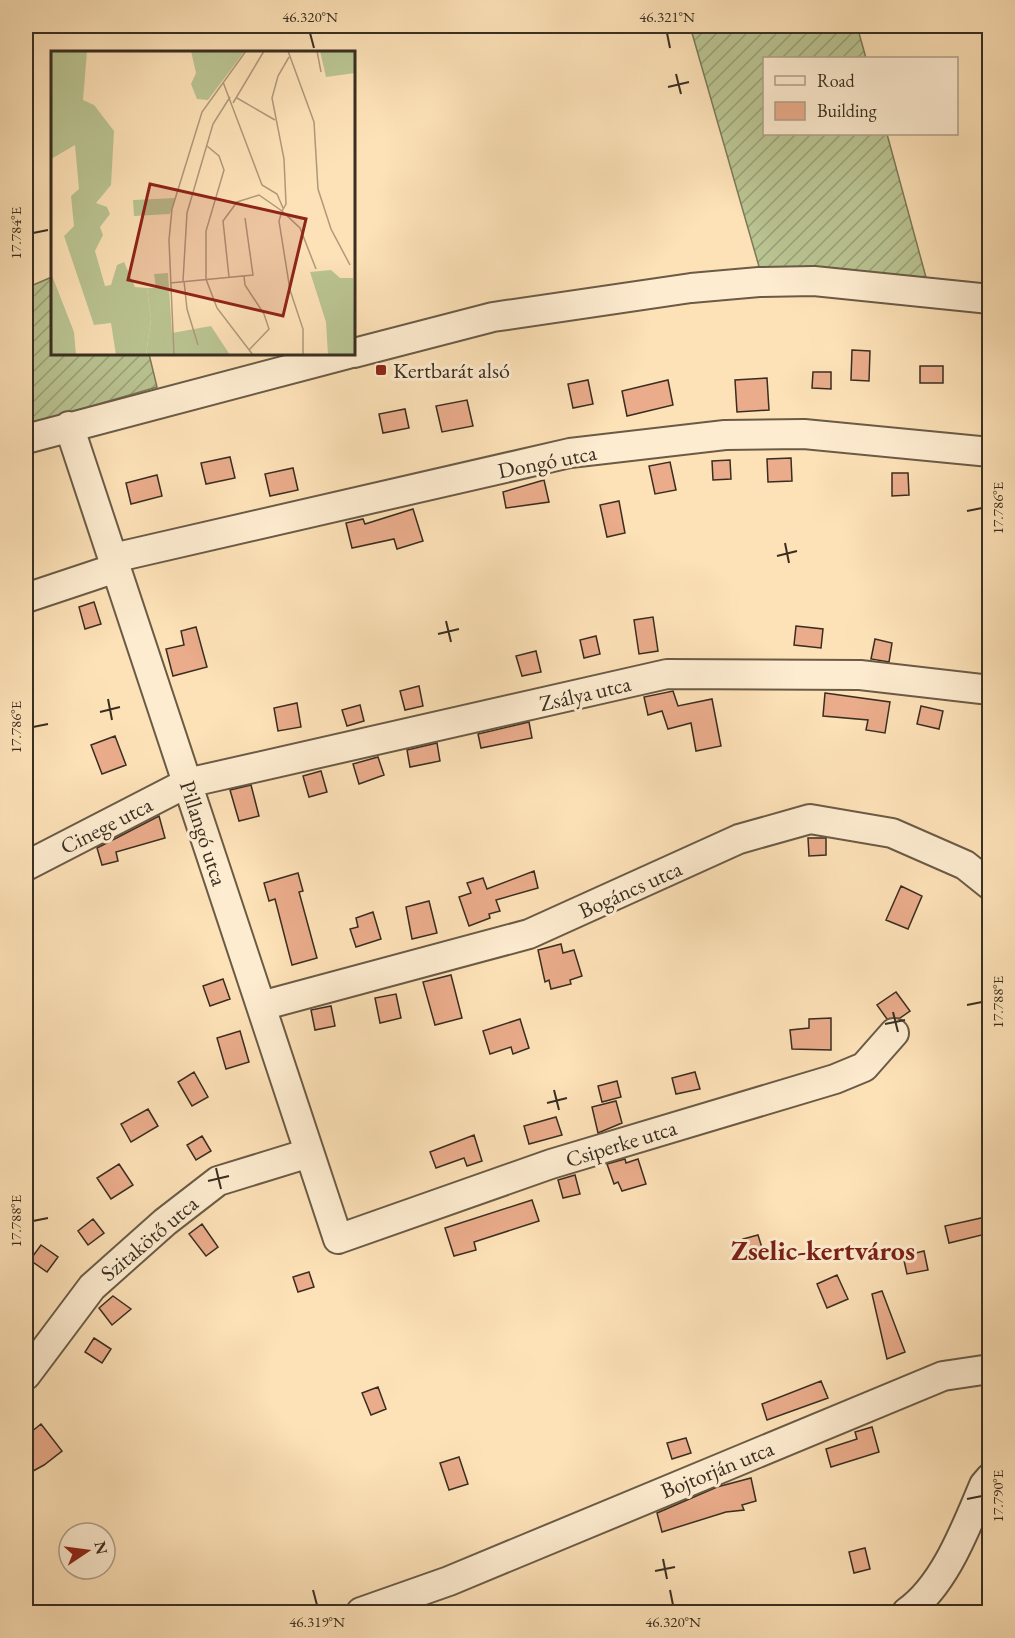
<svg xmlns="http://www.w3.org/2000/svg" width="1015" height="1638" font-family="'EB Garamond',serif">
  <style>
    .garden { fill: url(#garden-furrows); stroke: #7a795a; stroke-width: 1.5 }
    .building { fill: #eaac8b; stroke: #392e21; stroke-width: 1.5 }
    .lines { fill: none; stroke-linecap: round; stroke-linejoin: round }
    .minor-casing { stroke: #6a5b46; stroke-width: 32 }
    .minor { stroke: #feecd0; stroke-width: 28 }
    .ticks { fill: none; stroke: #392e21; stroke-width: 2 }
    .poi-dot { fill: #8f2418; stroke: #feecd0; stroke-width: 2 }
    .labels { text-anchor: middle; stroke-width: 6; stroke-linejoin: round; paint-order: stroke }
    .poi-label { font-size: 22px; fill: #392e21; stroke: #feecd0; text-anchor: start }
    .street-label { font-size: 22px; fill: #392e21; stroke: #feecd0 }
    .district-label { font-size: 28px; font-weight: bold; fill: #7a1f14; stroke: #feecd0 }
    .inset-road { fill: none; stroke: #af997b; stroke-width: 1.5 }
    .view { fill: #8f2418; fill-opacity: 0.15; stroke: #8f2418; stroke-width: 3 }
    .inset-edge { fill: none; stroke: #392e21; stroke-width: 3 }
    .neatline { fill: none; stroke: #392e21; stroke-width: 2 }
    .ticks-label { font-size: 15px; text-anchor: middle; fill: #392e21 }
  </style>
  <defs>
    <pattern id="garden-furrows" width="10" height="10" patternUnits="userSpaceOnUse" patternTransform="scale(1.5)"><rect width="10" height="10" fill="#bac492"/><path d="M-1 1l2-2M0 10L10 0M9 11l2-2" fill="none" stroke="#98a077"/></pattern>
  </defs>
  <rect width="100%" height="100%" fill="#fde1b7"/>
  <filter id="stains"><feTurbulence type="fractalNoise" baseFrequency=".00333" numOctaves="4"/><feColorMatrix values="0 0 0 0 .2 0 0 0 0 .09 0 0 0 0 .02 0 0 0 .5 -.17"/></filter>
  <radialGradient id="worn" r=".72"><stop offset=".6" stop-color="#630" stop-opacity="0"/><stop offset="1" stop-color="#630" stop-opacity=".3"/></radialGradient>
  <!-- garden -->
  <path class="garden" d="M690,26H857L866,58H764V134H887L927,281L760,270Z
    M52,277V354H149L157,387L26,425V288Z"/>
  <!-- building -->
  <path class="building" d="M852,350L870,351L869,381L851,380Z
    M920,366H943V383H920Z
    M813,372H831V389L812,388Z
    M767,378L769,410L737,412L735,380Z
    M588,380L593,404L573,408L568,384Z
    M668,380L673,405L627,416L622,391Z
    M467,400L473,426L442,432L436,406Z
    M405,409L409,428L383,433L379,414Z
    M230,457L235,478L206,484L201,463Z
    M791,458L792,481L768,482L767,459Z
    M730,460L731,479L713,480L712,461Z
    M670,462L676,490L655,494L649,466Z
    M293,468L298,490L270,496L265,474Z
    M892,473H908L909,495L892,496Z
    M157,475L162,496L131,504L126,483Z
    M544,480L549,502L506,508L503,492Z
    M619,501L625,533L607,537L600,505Z
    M413,509L423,541L397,549L394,539L352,548L346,523L363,519L365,524Z
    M94,602L101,624L85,629L79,607Z
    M653,617L658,651L639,654L634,620Z
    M796,626L823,629L821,648L794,645Z
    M196,627L207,667L173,676L166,649L184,645L181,631Z
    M596,636L600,654L584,658L580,640Z
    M875,639L892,643L889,662L871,659Z
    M536,651L541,672L522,676L516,656Z
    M419,686L423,706L405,710L400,691Z
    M673,691L678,706L712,699L721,746L696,751L691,723L668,729L662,711L648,715L644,697Z
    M825,693L890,702L885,733L866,730L868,720L823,716Z
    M297,703L301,727L278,731L274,708Z
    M360,705L364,721L347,726L342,710Z
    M921,706L943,711L939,729L917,724Z
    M529,722L532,738L481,748L478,734Z
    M115,736L126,765L102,774L91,745Z
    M437,743L440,761L410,767L407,750Z
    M378,757L384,775L359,784L353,764Z
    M321,771L327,792L309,797L303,776Z
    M251,785L259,816L239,821L230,790Z
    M159,816L165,838L116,852L118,861L102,865L97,848Z
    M808,838H826V855L809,856Z
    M534,871L538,888L496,900L500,911L489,914L490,918L469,926L459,897L471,893L467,883L483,878L487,889Z
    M298,873L303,891L299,892L317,958L292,965L275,899L269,901L264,883Z
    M901,886L922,896L908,929L886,920Z
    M429,901L437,933L412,939L406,907Z
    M373,912L381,939L356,947L350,929L358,927L356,918Z
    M561,944L563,953L574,950L582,976L570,980L571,984L551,989L549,980L545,982L538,950Z
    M451,975L462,1018L435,1025L423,982Z
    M223,979L230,999L210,1006L203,986Z
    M896,992L910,1011L900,1018L887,1019L877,1005Z
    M396,994L401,1018L380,1023L375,998Z
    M331,1006L335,1026L315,1030L311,1010Z
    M831,1018V1050L792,1049L790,1030L809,1028V1019Z
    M520,1019L529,1048L513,1054L511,1047L490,1054L483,1031Z
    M240,1031L249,1062L226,1069L217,1038Z
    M194,1072L208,1097L192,1106L178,1082Z
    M695,1072L700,1089L676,1094L672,1078Z
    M617,1081L621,1097L602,1102L598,1086Z
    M616,1101L622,1123L598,1133L592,1107Z
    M148,1109L158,1126L131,1142L121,1124Z
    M556,1117L562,1135L529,1144L524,1126Z
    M474,1135L482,1161L467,1166L464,1158L436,1168L430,1152Z
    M202,1136L211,1151L196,1160L187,1145Z
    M625,1159L626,1163L638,1159L646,1184L622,1191L618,1182L614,1184L607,1164Z
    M119,1164L133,1185L111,1199L97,1178Z
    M575,1175L580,1194L563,1198L558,1180Z
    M532,1200L539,1221L474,1242L476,1250L454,1256L445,1228Z
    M990,1216V1233L949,1243L945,1226Z
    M93,1219L104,1233L88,1245L78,1231Z
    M202,1224L218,1247L206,1256L189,1234Z
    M758,1235L763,1251L748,1256L743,1239Z
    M41,1245L58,1257L47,1272L30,1260Z
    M924,1251L928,1270L907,1274L903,1256Z
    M309,1272L314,1287L298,1292L293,1277Z
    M837,1275L848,1299L827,1308L817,1284Z
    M882,1291L905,1352L887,1359L872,1294Z
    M113,1296L131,1309L112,1325L99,1308Z
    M94,1338L111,1349L102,1363L85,1352Z
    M821,1381L828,1398L767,1420L762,1404Z
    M378,1387L386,1409L371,1415L362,1393Z
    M41,1424L62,1451L44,1465L26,1475V1436Z
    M872,1427L879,1452L831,1467L826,1449L857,1439L855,1432Z
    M686,1438L691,1453L672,1459L667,1443Z
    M459,1457L468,1484L449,1490L440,1463Z
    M751,1478L756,1501L742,1505L744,1510L726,1512L662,1532L657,1513L717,1487Z
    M865,1548L870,1569L854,1573L849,1552Z"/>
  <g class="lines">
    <defs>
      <path id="minor" d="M354,353L493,317L691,288L759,282L814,281L990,299
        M69,426L338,1239L551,1164L835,1079L864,1067L894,1033
        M26,439L348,354
        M113,558L570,453L725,435L804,434L990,452
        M26,598L116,568
        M26,866L187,783L667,674L860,675L990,690
        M261,1006L529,934L739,839L810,819L892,833L965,865L990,885
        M26,1375L92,1287L165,1222L218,1181L309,1153
        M361,1612L449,1581L943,1376L990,1369
        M907,1612C945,1585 966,1527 984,1485L990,1478"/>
    </defs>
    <!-- minor casing -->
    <use href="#minor" class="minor-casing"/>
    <!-- minor -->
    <use href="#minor" class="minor"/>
  </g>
  <!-- ticks -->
  <path class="ticks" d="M310,33L314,48M667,33L670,48M676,74L681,94M668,87L689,82M33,233L48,230M967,511L982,508M785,543L789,563M777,556L797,551M446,621L451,642M438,634L459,629M108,699L112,720M100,712L120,707M33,727L48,724M967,1005L982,1002M893,1012L898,1032M885,1024L905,1020M554,1090L559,1110M547,1103L567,1098M216,1168L221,1189M208,1181L229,1176M33,1221L48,1218M967,1499L982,1496M663,1559L667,1579M655,1571L675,1567M313,1590L317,1605M670,1590L673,1605"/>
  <!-- markers -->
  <rect class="poi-dot" x="375" y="364" width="12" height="12" rx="3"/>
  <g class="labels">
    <!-- poi labels -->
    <g class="poi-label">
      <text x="393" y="378">Kertbarát alsó</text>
    </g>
    <!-- street labels -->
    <g class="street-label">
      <text transform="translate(547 461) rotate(-11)" y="8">Dongó utca</text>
      <text transform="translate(585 693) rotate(-13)" y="8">Zsálya utca</text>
      <text transform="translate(106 825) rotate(-27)" y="8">Cinege utca</text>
      <text transform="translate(204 833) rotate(72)" y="8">Pillangó utca</text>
      <text transform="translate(630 889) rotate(-24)" y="8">Bogáncs utca</text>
      <text transform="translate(621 1143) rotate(-17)" y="8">Csiperke utca</text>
      <text transform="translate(149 1238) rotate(-40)" y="8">Szitakötő utca</text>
      <text transform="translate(717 1469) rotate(-22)" y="8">Bojtorján utca</text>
    </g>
    <!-- district labels -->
    <g class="district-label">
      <text x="823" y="1260">Zselic-kertváros</text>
    </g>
  </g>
  <!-- overview -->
  <g transform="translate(51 51)">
    <rect width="304" height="304" fill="#fde1b7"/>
    <path d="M280,219L289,227H302L304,304H277L275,271L259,221ZM0,222L23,281L25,304H0Z" fill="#bac492"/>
    <path d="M0,0H36L32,49L43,54L63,80L60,134L45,152L56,156L59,163L49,176L52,184L44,200L54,235L60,234L66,214L73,211L84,236L96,237L100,268L95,304H65L60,272L43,274L13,185L23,175L20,145L28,138L24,94L0,108ZM140,0H193V1L157,49L146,48L140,33L145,22ZM269,0H304V22L275,26Z" fill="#bac492"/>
    <path d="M124,147L119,163L83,165L82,149ZM117,222L121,282L160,275L179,304H95L100,268L96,237H105L103,223Z" fill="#bac492"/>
    <path class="inset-road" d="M237,0L263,71L267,138L280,178L299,214M266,0L270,21M238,6L227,25L221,47L233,108L235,153L231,160L249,177L265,218M172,31L211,134L226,143L232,157M186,47L224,69M182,52L213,0M156,95L168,105L173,119L155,180V228L166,257L202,304M193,225L194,234L213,263L218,278L198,299M178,226L172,170L186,151L208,144L231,160L228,170L239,239L252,278V304M132,230L136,162L162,73L179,46M133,230L136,258L147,294M119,232L202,224L194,167M123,304L118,189L121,158L151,61L195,0"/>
    <path class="view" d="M99,133L255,168L232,265L77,229Z"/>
    <rect width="304" height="304" class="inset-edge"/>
  </g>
  <!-- margin -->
  <rect width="1015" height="1638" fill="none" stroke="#fde1b7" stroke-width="66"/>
  <!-- legend -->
  <rect x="763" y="57" width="195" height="78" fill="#feecd0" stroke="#afa08a" stroke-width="1.5"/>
  <rect x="775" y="76" width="30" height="9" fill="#feecd0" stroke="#afa08a" stroke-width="1.5"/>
  <text x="817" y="87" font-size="18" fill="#392e21">Road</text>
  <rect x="775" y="102" width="30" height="18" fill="#eaac8b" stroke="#afa08a" stroke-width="1.5"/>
  <text x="817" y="117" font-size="18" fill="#392e21">Building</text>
  <!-- north arrow -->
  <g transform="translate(87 1551) rotate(77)"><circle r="28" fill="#feecd0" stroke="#afa08a" stroke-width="1.5"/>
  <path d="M0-4.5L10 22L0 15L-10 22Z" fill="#8f2418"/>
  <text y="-9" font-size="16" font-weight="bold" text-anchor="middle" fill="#392e21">N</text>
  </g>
  <rect x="33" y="33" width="949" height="1572" class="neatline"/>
  <g class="ticks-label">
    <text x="310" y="22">46.320°N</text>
    <text x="667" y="22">46.321°N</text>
    <text transform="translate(16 233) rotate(-90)" y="5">17.784°E</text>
    <text transform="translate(998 508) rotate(-90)" y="5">17.786°E</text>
    <text transform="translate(16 727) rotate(-90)" y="5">17.786°E</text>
    <text transform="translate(998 1002) rotate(-90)" y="5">17.788°E</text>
    <text transform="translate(16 1221) rotate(-90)" y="5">17.788°E</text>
    <text transform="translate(998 1496) rotate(-90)" y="5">17.790°E</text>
    <text x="317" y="1627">46.319°N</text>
    <text x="673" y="1627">46.320°N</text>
  </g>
  <rect width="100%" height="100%" filter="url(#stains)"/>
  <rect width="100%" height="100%" fill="url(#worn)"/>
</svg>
